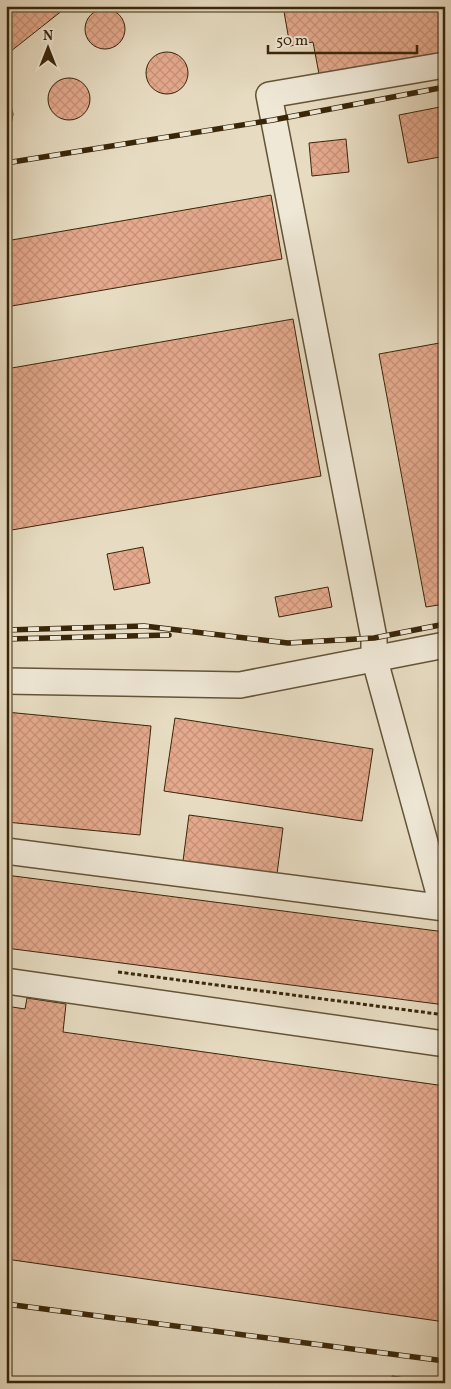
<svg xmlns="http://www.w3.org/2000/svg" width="451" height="1389" font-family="Vollkorn,serif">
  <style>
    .building { fill: url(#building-cross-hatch); stroke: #392609 }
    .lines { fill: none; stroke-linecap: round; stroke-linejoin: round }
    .minor-casing { stroke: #645437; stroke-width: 28 }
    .path { stroke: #392609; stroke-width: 3; stroke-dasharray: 4 2.5; stroke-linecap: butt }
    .minor { stroke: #efe8d7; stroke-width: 25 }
    .rail-casing { stroke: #392609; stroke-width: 5.5 }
    .rail { stroke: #efe8d7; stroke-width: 4; stroke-dasharray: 11; stroke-linecap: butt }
  </style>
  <defs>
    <pattern id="building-cross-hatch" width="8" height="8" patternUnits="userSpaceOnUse" patternTransform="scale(1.25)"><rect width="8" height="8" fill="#e5a98d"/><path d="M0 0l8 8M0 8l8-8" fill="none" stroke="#c59178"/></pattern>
  </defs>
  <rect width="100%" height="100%" fill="#e7dcc2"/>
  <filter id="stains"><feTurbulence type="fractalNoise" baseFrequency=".004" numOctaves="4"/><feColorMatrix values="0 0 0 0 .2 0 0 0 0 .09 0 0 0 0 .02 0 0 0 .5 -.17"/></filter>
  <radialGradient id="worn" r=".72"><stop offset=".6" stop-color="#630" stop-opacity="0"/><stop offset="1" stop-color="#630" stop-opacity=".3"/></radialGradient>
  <!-- building -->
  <path class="building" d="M19,6H68L6,55V16Z
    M283,6H445V52L319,74L313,42L290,46Z
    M85 29a20 20 0 1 1 40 0a20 20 0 1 1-40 0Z
    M146 73a21 21 0 1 1 42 0a21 21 0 1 1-42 0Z
    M48 99a21 21 0 1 1 42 0a21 21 0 1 1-42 0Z
    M6,99L11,106L13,114L11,125L6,130Z
    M445,106V156L408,163L399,115Z
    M346,139L349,172L312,176L309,143Z
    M271,195L282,259L6,307V241Z
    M293,319L321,476L6,531V369Z
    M445,342V604L426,607L379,354Z
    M143,547L150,583L114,590L107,554Z
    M328,587L332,607L279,617L275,597Z
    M6,712L151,726L140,835L6,822Z
    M175,718L373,749L362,821L164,791Z
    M189,815L283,828L277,874L183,861Z
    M6,875L445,932V1005L6,948Z
    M27,998L66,1004L63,1032L445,1086V1322L6,1259V1006L25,1009Z
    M392,1376L442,1383H391Z"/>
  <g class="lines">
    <defs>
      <path id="minor" d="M445,65L269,95L374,638V657L443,908H445
        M6,681L240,685L445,645
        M6,851L445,908
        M6,981L445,1044"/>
    </defs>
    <!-- minor casing -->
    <use href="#minor" class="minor-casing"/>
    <!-- path -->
    <path class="path" d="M118,972L445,1015"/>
    <!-- minor -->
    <use href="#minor" class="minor"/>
    <defs>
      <path id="rail" d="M6,163L273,120L445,87
        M6,630L144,626L288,643L374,638L445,624
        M6,639L169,635
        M6,1304L445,1361"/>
    </defs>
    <!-- rail casing -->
    <use href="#rail" class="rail-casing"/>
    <!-- rail -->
    <use href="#rail" class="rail"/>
  </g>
  <!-- margin -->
  <rect width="451" height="1389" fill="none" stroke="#e7dcc2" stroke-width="25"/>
  <rect x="8" y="8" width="436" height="1374" fill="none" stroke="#392609" stroke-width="2.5"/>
  <rect x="12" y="12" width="426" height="1364" fill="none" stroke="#392609"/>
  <!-- north arrow -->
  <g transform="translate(48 48)" stroke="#efe8d7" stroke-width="4" paint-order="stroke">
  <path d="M0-4L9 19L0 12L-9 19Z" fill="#392609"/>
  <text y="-8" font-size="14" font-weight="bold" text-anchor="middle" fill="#392609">N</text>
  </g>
  <!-- scale -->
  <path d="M268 45v8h149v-8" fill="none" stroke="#392609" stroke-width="2.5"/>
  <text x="276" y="45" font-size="15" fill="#392609" stroke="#efe8d7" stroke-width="4" paint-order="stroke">50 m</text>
  <rect width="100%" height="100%" filter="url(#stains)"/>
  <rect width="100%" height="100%" fill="url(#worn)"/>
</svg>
